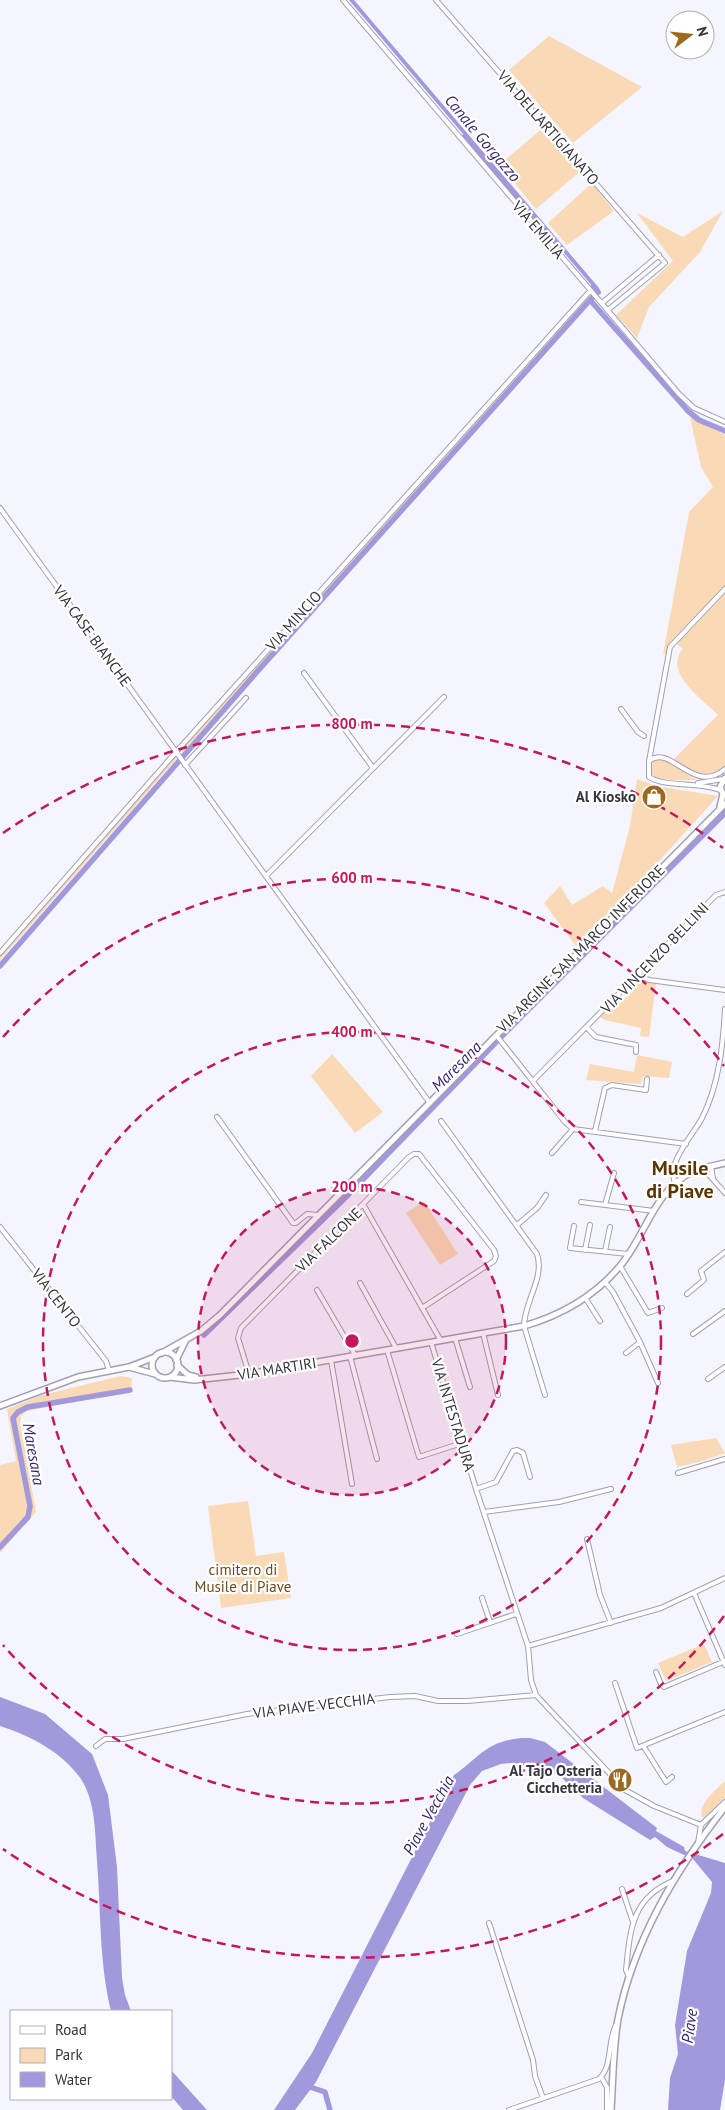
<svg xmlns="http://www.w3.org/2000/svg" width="725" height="2110" font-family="'PT Sans',sans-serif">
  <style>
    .green { fill: #f9d9b6 }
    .water { fill: #a199dc }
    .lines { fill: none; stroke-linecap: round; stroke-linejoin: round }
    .canal { stroke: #a199dc; stroke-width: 5.5 }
    .minor-casing { stroke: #a19fb6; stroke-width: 6 }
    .tertiary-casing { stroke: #a19fb6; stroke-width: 8 }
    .minor { stroke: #fff; stroke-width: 4 }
    .tertiary { stroke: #fff; stroke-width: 5 }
    .ring { fill: none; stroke: #c2185b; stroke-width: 2.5; stroke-dasharray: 9 6 }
    .labels { text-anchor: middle; stroke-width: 4.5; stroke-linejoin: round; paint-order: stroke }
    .street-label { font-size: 15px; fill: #36353e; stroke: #fff }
    .poi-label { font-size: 15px; font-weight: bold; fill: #36353e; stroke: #fff; text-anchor: end }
    .park-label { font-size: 15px; fill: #6d4a1e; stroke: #fff }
    .water-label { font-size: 16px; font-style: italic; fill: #331e6c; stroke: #fff }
    .district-label { font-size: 20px; font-weight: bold; fill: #5a3700; stroke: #fff }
    .centre { fill: #c2185b; stroke: #fff; stroke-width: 2.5 }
    .ring-label { font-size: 15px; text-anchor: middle; font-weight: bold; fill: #c2185b; stroke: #fff; stroke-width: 4.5; stroke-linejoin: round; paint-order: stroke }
  </style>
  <rect width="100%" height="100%" fill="#f5f5ff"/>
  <!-- green -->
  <path class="green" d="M549,36L642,87L573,143L509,70Z
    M544,127L583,169L536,209L499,165Z
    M592,183L614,211L567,245L548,223Z
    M723,211L700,252L649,307L637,338L616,315L673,261L637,213L683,237Z
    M592,293L593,294L182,753V749L205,722Z
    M690,417L725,435V766C707,781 690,771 674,759L718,715C703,699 662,672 683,649L676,643L663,655L689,512L713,487L701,467Z
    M177,754L179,756L0,960V956Z
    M659,758C674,761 683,775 698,780H671L654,777L650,772L651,763Z
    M637,779L656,786L718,796L652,869L576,946L544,903L560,886L572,905L603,886L612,893L630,826Z
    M636,981L656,983L649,1037L640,1036L641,1028L605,1020L600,1017L604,1013L608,1014L632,992L629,988Z
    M332,1054L383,1112L355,1133L311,1076Z
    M637,1055L672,1062L669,1078L643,1076L641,1084L586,1080L590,1064L634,1072Z
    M424,1201L458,1254L440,1265L406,1213Z
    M121,1376L132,1378L131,1391L27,1411L21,1416L20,1423L36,1512L0,1553V1465L16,1461L7,1409L42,1395Z
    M716,1438L725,1453L703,1461L677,1467L671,1445Z
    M248,1501L256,1556L284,1552L291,1598L221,1608L208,1506Z
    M704,1644L712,1662L666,1681L658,1663Z
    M725,1781V1797L708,1815L702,1818C698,1803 715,1791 725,1781Z"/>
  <!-- water -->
  <path class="water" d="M349,0H354L599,288L601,294H599Z
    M0,1697L45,1714L92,1754L108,1795L117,1867L122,1978L125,1995L131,2011H111C99,1962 101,1911 97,1861C95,1835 96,1802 81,1779C62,1752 31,1736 0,1726Z
    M521,1738H530L545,1742L657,1828L656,1831L684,1847L685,1851L725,1863V2080L720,2110H668L670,2078L678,2054L675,2025L687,1951L711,1893L712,1882L693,1859L667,1847L655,1837L650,1840L583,1798L562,1778L548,1769L511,1763L501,1764L482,1771L470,1785L316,2082L295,2110H274L312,2053L454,1775C481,1756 485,1742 521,1738Z
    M171,2070L207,2110H183L171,2096Z"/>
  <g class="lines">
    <!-- canal -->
    <path class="canal" d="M464,137L554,242
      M590,300L688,411L699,420L725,431
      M0,966L256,673L590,300L598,292L593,287
      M204,1335L342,1201L503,1035L725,813
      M0,1547L28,1517L30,1506L13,1418L18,1412L28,1407L130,1390
      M307,2086L325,2092L330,2110"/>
    <defs>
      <path id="minor" d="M343,0L679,394L694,408L725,422
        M436,0L665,263L608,310
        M602,303L659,255
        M0,508L429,1102
        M725,589L670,647L649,761C671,743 693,796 725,769
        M304,673L373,768
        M621,709L638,732L644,736
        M649,761V777C667,788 698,781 720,790
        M185,765L246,698
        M698,783L723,779
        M266,876L444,697
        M0,953L176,752L590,291
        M638,975L649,980L725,990
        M586,1027L596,1037L636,1045V1052
        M496,1035L565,1122L573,1129L686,1144
        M534,1080L716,895L725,892
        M217,1117L293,1223H296L307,1214L318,1215
        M441,1121L537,1254C545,1278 524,1302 524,1326L545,1395
        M595,1131L605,1088L612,1085L646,1090L647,1079
        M552,1153L573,1129
        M711,1166L713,1179
        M703,1168L725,1193
        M675,1183C666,1163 693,1135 702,1118C719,1085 723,1045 725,1009
        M581,1202L654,1211
        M363,1204L409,1157L414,1154H419L494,1250L496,1256L494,1261L422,1308
        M605,1205L614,1173
        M517,1225L537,1208L546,1195
        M574,1226L570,1248L628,1254
        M0,1227L106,1361L109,1370
        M585,1250L590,1225
        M605,1251L610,1227
        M620,1266L648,1313L662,1308
        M605,1282L613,1292L640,1342L626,1353
        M360,1283L396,1348
        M317,1290L355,1355
        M687,1294L704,1280L701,1271L725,1252
        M586,1299L600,1321
        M483,1333L498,1395
        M693,1334L725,1311
        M455,1338L470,1387
        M431,1342L476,1489L528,1646L531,1680L536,1695L625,1790L654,1806L701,1825L725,1802
        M640,1342L658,1383
        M387,1350L419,1457L462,1443
        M350,1356L377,1459
        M331,1360L352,1484
        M249,1374L238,1338L241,1328L363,1204L441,1341
        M708,1379L725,1367
        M678,1473L725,1459
        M476,1489L496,1482L513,1451L517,1450L523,1453L530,1477
        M484,1512L559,1502L611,1489
        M587,1539L600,1595L611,1623
        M694,1593L725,1665
        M482,1598L490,1622
        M457,1634L516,1614
        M528,1646L661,1608L725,1578
        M656,1672L661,1684L664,1687L725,1661
        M615,1683L637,1748L725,1712
        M96,1746L105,1739H123L247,1714L390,1697L415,1696L438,1701H468L536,1695
        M644,1747L666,1782L672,1777
        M698,1843L701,1825
        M622,1889L633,1922
        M489,1923L533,2060L535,2076L543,2098
        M629,1977L626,1970C630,1929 632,1897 675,1880
        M601,2077L607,2087V2110
        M509,2110L599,2079C613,2066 607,2042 616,2025"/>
      <path id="tertiary" d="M720,807L723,794L720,787L725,778
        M152 1365a13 13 0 1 1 26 0a13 13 0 1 1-26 0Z
        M162,1353L201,1331L220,1315L725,804
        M176,1360L186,1340
        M177,1365L188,1375L196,1377
        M129,1367L155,1374
        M170,1377L194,1380L249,1374L524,1326C562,1315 594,1297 620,1266C645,1237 654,1190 692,1172C702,1167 714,1166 725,1163
        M0,1406L78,1377L129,1367L155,1357
        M611,2110C613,2080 613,2048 618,2019C634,1939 676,1870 725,1807"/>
    </defs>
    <!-- minor casing -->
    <use href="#minor" class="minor-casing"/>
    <!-- tertiary casing -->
    <use href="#tertiary" class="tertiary-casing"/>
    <!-- minor -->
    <use href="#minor" class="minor"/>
    <!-- tertiary -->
    <use href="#tertiary" class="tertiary"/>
  </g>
  <!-- distance rings -->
  <circle cx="352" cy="1341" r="154" fill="#c2185b" fill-opacity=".12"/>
  <g class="ring">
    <circle cx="352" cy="1341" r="154"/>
    <circle cx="352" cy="1341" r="309"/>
    <path d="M724 1616A463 463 0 0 1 3 1645M3 1037A463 463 0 0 1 724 1066"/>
    <path d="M723 1834A617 617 0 0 1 3 1849M3 833A617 617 0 0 1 723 848"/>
  </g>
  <!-- icons -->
  <defs>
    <symbol id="shop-disc" viewBox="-11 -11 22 22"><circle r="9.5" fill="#9d6820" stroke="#fff"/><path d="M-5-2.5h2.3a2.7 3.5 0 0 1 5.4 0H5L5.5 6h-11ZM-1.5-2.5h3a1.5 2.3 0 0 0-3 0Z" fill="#fff"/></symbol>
    <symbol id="restaurant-disc" viewBox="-11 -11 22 22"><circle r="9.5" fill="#9d6820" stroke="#fff"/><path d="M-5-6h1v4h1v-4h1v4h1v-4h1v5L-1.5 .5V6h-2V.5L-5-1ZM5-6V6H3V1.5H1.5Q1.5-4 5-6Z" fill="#fff"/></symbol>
  </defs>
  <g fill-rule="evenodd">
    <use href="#shop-disc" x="640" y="783" width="28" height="28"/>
    <use href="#restaurant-disc" x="606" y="1766" width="28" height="28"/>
  </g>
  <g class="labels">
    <!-- street labels -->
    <g class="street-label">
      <text transform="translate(548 128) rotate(49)" y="5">VIA DELL'ARTIGIANATO</text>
      <text transform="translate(538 230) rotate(49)" y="5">VIA EMILIA</text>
      <text transform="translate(294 621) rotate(-48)" y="5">VIA MINCIO</text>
      <text transform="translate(92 636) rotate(54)" y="5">VIA CASE BIANCHE</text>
      <text transform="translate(581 949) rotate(-45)" y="5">VIA ARGINE SAN MARCO INFERIORE</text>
      <text transform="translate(655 958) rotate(-46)" y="5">VIA VINCENZO BELLINI</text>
      <text transform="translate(329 1240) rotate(-44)" y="5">VIA FALCONE</text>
      <text transform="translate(56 1298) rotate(52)" y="5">VIA CENTO</text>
      <text transform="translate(277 1369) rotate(-9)" y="5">VIA MARTIRI</text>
      <text transform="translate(453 1415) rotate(73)" y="5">VIA INTESTADURA</text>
      <text transform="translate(314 1706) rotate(-7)" y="5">VIA PIAVE VECCHIA</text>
    </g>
    <!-- poi labels -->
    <g class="poi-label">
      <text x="636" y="802">Al Kiosko</text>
      <text x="602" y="1776">Al Tajo Osteria<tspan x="602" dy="17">Cicchetteria</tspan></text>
    </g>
    <!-- park labels -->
    <g class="park-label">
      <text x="243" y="1575">cimitero di<tspan x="243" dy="17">Musile di Piave</tspan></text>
    </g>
    <!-- water labels -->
    <g class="water-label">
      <text transform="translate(483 138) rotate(50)" y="6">Canale Gorgazzo</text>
      <text transform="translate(456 1066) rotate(-45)" y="6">Maresana</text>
      <text transform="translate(34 1454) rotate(80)" y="6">Maresana</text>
      <text transform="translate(428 1815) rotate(-61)" y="6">Piave Vecchia</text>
      <text transform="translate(689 2026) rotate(-82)" y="6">Piave</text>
    </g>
    <!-- district labels -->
    <g class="district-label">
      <text x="680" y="1175">Musile<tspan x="680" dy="23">di Piave</tspan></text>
    </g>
  </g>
  <circle cx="352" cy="1341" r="8" class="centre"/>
  <g class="ring-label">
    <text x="352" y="729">800 m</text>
    <text x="352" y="883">600 m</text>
    <text x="352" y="1037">400 m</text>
    <text x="352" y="1192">200 m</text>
  </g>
  <!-- legend -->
  <rect x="10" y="2010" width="162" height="90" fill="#ffffff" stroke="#afaeb2"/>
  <rect x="20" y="2026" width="25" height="8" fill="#ffffff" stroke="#afaeb2"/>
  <text x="55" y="2035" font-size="15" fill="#36353e">Road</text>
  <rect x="20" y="2048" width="25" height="15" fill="#f9d9b6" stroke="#afaeb2"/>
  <text x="55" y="2060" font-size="15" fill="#36353e">Park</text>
  <rect x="20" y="2072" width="25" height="15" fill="#a199dc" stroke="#afaeb2"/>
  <text x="55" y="2085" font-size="15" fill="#36353e">Water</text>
  <!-- north arrow -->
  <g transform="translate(690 35) rotate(74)"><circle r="24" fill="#ffffff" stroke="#afaeb2"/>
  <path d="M0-4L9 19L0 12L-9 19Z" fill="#9d6820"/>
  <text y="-8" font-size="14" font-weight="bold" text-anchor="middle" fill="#36353e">N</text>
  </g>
</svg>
